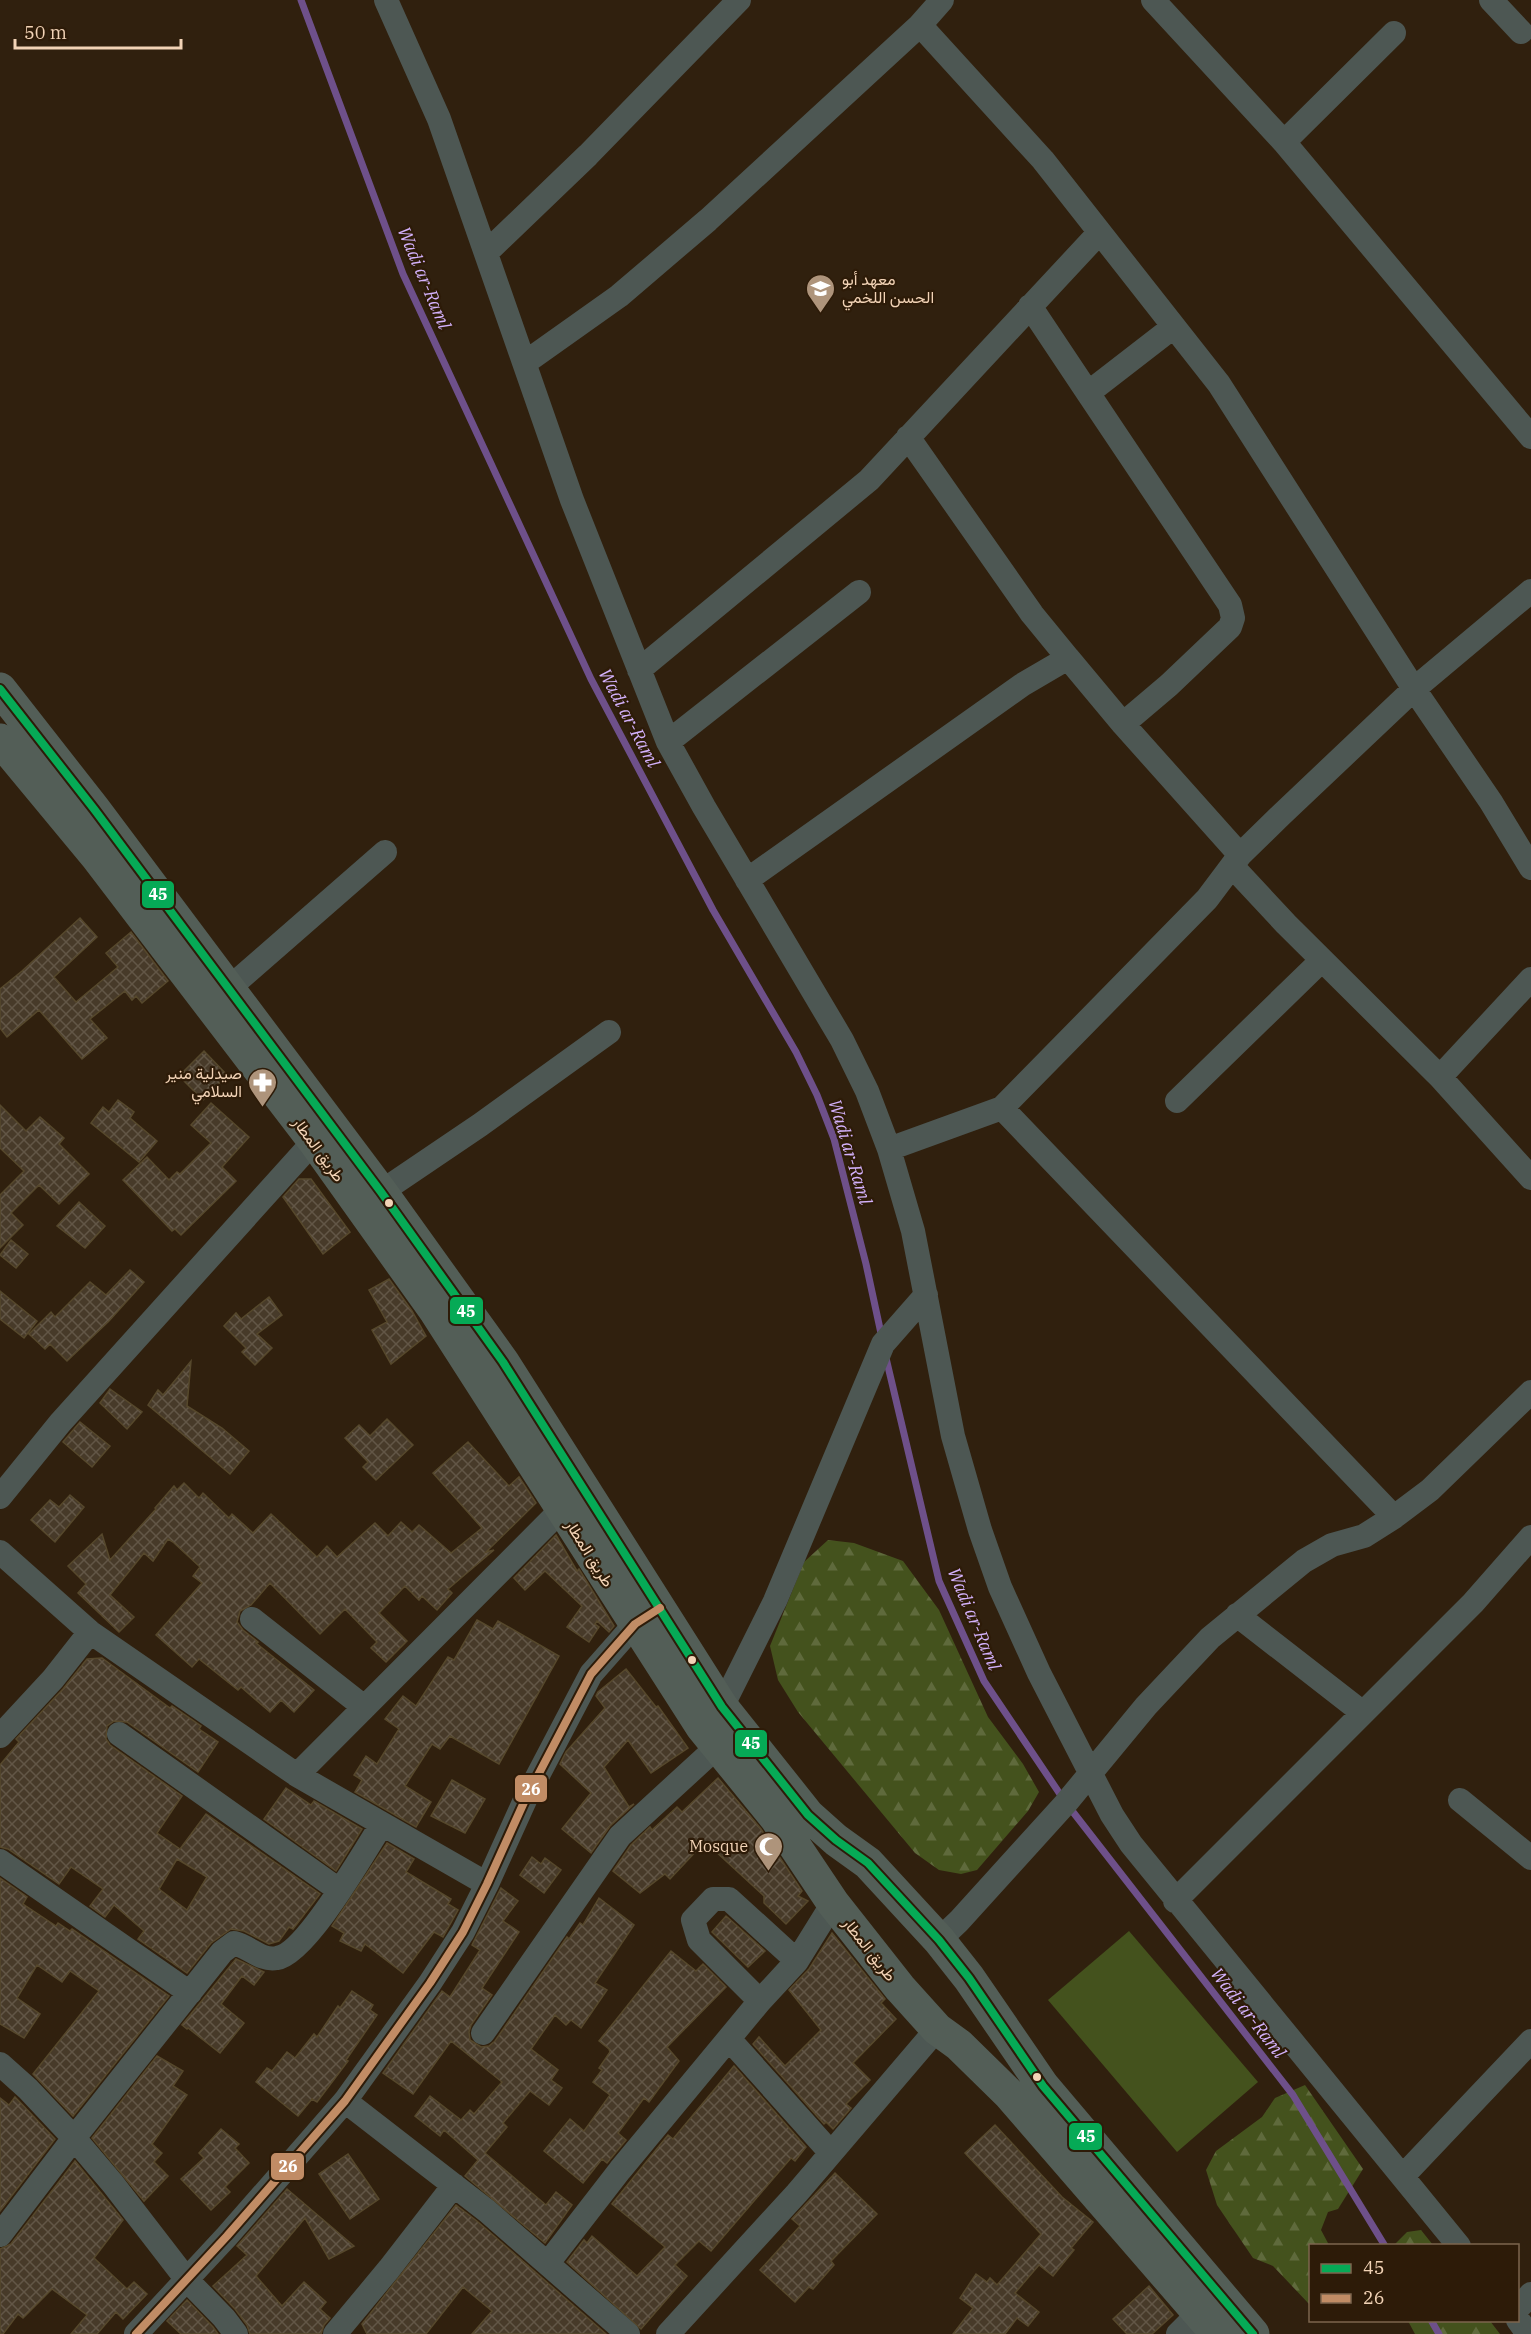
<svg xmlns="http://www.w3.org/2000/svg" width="1531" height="2334" font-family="'IBM Plex Serif',Vazirmatn,serif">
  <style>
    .forest { fill: url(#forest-firs) }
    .green { fill: #44521d }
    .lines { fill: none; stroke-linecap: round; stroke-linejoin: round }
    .stream { stroke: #6e508a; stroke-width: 7 }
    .building { fill: url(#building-cross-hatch); stroke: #56482c; stroke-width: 1.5; fill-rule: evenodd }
    .minor { stroke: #4d5753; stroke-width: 24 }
    .primary { stroke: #535e57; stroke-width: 33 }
    .bus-1-casing { stroke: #2d1b08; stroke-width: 12 }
    .bus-2-casing { stroke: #2d1b08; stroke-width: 12 }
    .bus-1 { stroke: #06aa56; stroke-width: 8 }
    .bus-2 { stroke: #c18c65; stroke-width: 8 }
    .bus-dot { fill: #f2d3b6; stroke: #2d1b08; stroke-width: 2 }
    .labels { text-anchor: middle; stroke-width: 4.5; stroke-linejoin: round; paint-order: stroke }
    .poi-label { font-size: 16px; fill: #f2d3b6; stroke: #2d1b08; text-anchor: end }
    .street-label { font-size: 16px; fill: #f2d3b6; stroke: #2d1b08 }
    .water-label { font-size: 18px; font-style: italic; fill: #d4b2fc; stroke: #2d1b08 }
    .line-badge { stroke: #2d1b08; stroke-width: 2 }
    .badge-label { font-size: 16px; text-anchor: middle; font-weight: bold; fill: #fff }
  </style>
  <defs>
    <pattern id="forest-firs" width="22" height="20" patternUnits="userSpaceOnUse" patternTransform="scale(1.5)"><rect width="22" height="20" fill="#44521d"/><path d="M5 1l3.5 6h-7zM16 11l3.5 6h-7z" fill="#5f6a3c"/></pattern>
    <pattern id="building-cross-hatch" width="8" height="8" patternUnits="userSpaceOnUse" patternTransform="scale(1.5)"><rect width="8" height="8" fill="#473a29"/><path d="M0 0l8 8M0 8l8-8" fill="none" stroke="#625646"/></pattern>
  </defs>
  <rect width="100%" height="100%" fill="#30200e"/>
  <!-- forest -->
  <path class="forest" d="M828,1540L854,1543L903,1561L939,1610L988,1717L1023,1764L1039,1792L1028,1811L977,1870L961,1874L939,1870L915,1853L798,1712L778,1680L770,1646L804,1562Z
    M1305,2085L1363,2169L1338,2209L1328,2212L1321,2230L1329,2245L1310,2246V2305L1273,2266L1253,2258L1217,2205L1206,2170L1216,2151L1262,2117L1275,2098Z
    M1421,2230L1433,2245H1394L1407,2232Z
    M1408,2321H1490L1500,2334H1415Z"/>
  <!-- green -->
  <path class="green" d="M1129,1931L1258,2082L1177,2152L1048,2000Z"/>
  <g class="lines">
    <!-- stream -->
    <path class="stream" d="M301,0L403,274L591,679L713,910L796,1052L817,1095L834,1139L866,1264L882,1338
      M886,1358L939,1581L984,1681L1066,1803L1293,2095L1385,2246
      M1431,2320L1439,2334"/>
  </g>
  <!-- building -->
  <path class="building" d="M80,918L97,937L54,977L76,1002L118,967L106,953L131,932L168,981L142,1003L136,996L132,1000L125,991L90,1019L107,1038L82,1059L39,1010L7,1037L0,1028V989L22,971Z
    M204,1051L227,1075L203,1100L179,1076Z
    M118,1100L134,1112L130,1118L157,1141L139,1162L91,1123L103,1107L109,1112Z
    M211,1103L249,1137L222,1167L236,1181L181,1235L175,1229L172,1231L123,1180L147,1157L169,1180L177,1172L180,1174L211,1143L191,1125Z
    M0,1105L26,1131L40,1117L64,1138L59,1144L89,1174L59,1204L39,1185L11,1213L23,1225L0,1248V1195L24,1171L0,1148Z
    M299,1179H311L350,1232L323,1254L283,1197Z
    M79,1202L105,1226L85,1248L57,1226Z
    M11,1240L28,1254L16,1268L0,1255Z
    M130,1270L144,1282L109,1321L67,1361L50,1344L45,1349L29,1334L51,1312L55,1317L90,1282L106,1295Z
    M389,1279L412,1311L426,1336L391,1364L372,1330L387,1322L369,1290Z
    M0,1291L37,1321L24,1338L0,1319Z
    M269,1297L282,1315L257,1334L272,1348L255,1365L242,1352L246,1348L224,1326L236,1313L241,1319Z
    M191,1361L187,1406L222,1428L249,1451L230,1474L148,1405L158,1390L163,1395Z
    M110,1389L142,1412L127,1429L100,1403Z
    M387,1419L413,1445L376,1480L363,1467L368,1462L345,1438L359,1425L370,1436Z
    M80,1422L110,1446L92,1467L63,1442Z
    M468,1442L509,1486L519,1477L536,1503L486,1552L494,1550L448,1589L452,1593L437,1610L422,1596L419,1600L405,1586L379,1613L407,1641L386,1662L371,1648L377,1642L345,1609L320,1634L270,1583L251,1605L240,1611L237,1622L243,1630L258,1642L256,1643L314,1690L294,1712L281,1700L270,1712L241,1687L238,1690L199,1659L192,1667L156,1635L202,1583L193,1576L200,1567L173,1542L168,1539L153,1561L144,1553L110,1595L134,1617L119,1632L78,1593L86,1584L68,1566L102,1534L110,1560L156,1509L155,1508L174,1486L177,1490L184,1483L199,1498L203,1493L229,1518L232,1514L253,1533L271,1514L317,1557L327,1546L337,1557L375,1523L388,1536L401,1522L412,1532L419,1525L451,1553L482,1528L433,1473Z
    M70,1495L84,1507L55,1542L31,1520L50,1500L59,1507Z
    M556,1535L577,1571L579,1569L614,1626L609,1632L597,1621L595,1624L599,1627L589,1642L567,1627L582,1606L545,1571L525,1590L514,1578Z
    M477,1620L493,1629L498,1621L559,1656L499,1764L450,1736L440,1749L432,1744L405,1786L431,1802L416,1827L355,1792L362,1780L354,1775L366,1756L377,1764L399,1729L385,1719L403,1696L416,1706L448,1657L454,1660Z
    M102,1658L170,1708L172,1706L201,1726L199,1729L218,1742L198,1772L127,1722L114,1721L107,1726L106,1739L110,1745L182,1796L157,1833L180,1849L206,1814L320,1894L293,1929L289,1927L279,1941L269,1944L244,1931L231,1929L211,1943L187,1973L138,1939L144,1931L114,1905L105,1917L90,1906L103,1889L71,1867L59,1884L8,1849L0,1847V1765L19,1742L16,1739L63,1689L87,1659ZM177,1859L207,1877L187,1910L159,1889Z
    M626,1669L656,1707L658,1706L688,1748L651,1773L628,1740L604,1767L629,1807L634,1804L610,1826L591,1853L562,1829L591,1793L560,1764L566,1752L605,1708L596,1696L598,1692Z
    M718,1778L761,1829L802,1891L798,1896L808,1901L786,1924L764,1903V1896L714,1850L709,1853L701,1846L670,1879L665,1874L640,1893L613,1871L631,1845L650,1827L652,1830L677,1807L682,1812Z
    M452,1780L485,1799L465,1833L431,1816Z
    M286,1788L311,1805L314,1801L362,1829L336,1871L264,1819Z
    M387,1843L414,1859L406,1872L451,1899L448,1904L458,1910L443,1937L434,1932L403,1973L365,1944L361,1951L340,1941L344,1933L332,1926Z
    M532,1857L541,1864L545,1858L561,1870L544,1893L520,1875Z
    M0,1878L27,1897L23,1904L56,1926L58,1923L70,1931L72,1929L169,1996L73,2116L33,2074L99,1991L70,1971L62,1982L37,1965L17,1998L40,2014L24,2038L0,2024Z
    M501,1888L518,1901L503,1921L519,1932L482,1988L492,1995L471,2025L469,2032L470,2040L481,2047L489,2046L495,2041L567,1937L569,1939L580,1923L583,1925L599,1898L634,1925L595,1983L607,1990L581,2028L571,2020L566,2025L555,2015L531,2049L558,2070L551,2080L562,2088L549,2105L530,2091L503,2123L507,2127L485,2153L546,2205L556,2192L572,2205L545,2243L465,2176L478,2160L444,2130L440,2136L415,2116L430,2096L461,2120L470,2110L474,2114L502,2082L451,2041L413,2094L383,2073L442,1991L450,1997L480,1950L472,1945Z
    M726,1916L765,1951L748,1967L712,1932Z
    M832,1933L885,1999L881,2003L896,2019L853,2063L870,2080L846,2104L851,2108L833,2129L826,2122L824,2124L753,2044L759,2037L785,2066L821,2030L789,1990L809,1969Z
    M671,1951L696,1971L703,1964L726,1987L667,2047L679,2061L649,2102L644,2098L618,2133L626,2140L607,2163L602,2159L583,2183L544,2151L570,2119L584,2131L610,2095L593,2082L602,2070L599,2068L610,2052L609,2049L599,2041Z
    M236,1959L264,1972L254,1985L242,1976L221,2004L244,2023L220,2053L188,2028L187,2029L182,2025Z
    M352,1991L373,2005L370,2010L377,2015L346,2060L348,2061L317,2102L312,2099L298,2116L256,2082L267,2068L272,2071L287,2052L295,2058L314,2034L317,2037L338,2006L340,2008Z
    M157,2056L183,2071L173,2086L187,2095L152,2144L162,2153L154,2162L168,2176L144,2201L92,2138Z
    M734,2066L806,2147L795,2161L791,2158L711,2251L699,2241L675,2265L687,2276L641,2329L567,2262L584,2240L587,2243L592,2236L637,2276L665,2247L612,2204L668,2135L673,2139Z
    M15,2097L55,2139L0,2211V2098L9,2105Z
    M995,2125L1062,2197L1093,2222L1071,2248L1074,2250L1053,2276L1039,2265L1015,2293L1039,2312L1028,2326L1017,2318L1005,2334H953L973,2308L960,2298L976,2274L987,2282L990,2278L997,2285L1041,2234L965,2153Z
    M221,2129L239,2144L235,2148L249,2163L225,2187L230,2192L211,2210L181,2179L204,2158L199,2153Z
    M348,2154L379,2199L350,2219L319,2174Z
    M75,2161L123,2220L94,2258L127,2289L134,2282L147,2294L123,2319L116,2312L97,2334H71L87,2315L52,2289L23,2318L18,2314L3,2334H0V2249L11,2244Z
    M835,2173L877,2214L831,2261L834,2265L813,2289L809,2287L795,2302L760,2270L800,2226L792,2219Z
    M287,2189L354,2246L329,2259L305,2218L256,2276L282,2306L304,2282L326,2302L320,2309L330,2318L324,2325L321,2334H250L247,2325L235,2309L213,2286L247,2255L237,2246Z
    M456,2205L478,2222L606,2334H472L492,2311L463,2287L426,2334H367L362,2324Z
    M1149,2286L1173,2315L1152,2334H1127L1113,2319Z
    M187,2300L213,2327L218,2334H181L167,2321Z"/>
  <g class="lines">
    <!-- minor -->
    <path class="minor" d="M386,0L439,119L572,500L668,742L704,807L842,1040L867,1091L889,1149L913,1231L953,1436L980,1530L1000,1587L1039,1673L1112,1815L1131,1844L1459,2246
      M1153,0L1284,142L1531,437
      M1491,0L1521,32
      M920,25L1043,160L1219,384L1414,689L1491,802L1531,868
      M1284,142L1394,33
      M487,252L588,155L739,0
      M1030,306L1088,393
      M526,362L619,296L708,220L920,25L942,0
      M908,437L1032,614L1068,658
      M639,670L869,480L1099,233
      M1123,724L1169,685L1230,627L1233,618L1230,605L1088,393L1172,328
      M668,742L859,592
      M1232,866L1286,924L1440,1077
      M747,880L1022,685L1068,658L1123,724L1240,855
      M1531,979L1440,1077L1531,1178
      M228,989L385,852
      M1177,1101L1322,960
      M1002,1108L1394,1517
      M889,1149L1002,1108L1207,899L1240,855L1281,815L1414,689L1531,591
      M381,1192L480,1125L609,1032
      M0,1497L60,1423L324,1130
      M0,1552L90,1632L297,1775L562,1509L574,1501
      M1237,1615L1363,1713
      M252,1619L364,1707
      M712,1716L722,1707L775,1601L883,1344L926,1295
      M119,1734L339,1890
      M0,1736L53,1679L90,1632
      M297,1775L487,1884
      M1460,1800L1531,1858
      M0,1861L190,1993
      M1175,1901L1473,1603L1531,1537
      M939,1940L959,1921L1066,1803L1146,1706L1210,1638L1304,1561L1332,1545L1364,1536L1394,1517L1430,1490L1531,1392
      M760,2001L699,1940L693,1920L713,1899H729L797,1961
      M483,2033L620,1836L718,1746
      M729,2039L831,2153
      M0,2064L28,2089L74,2138L113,2184L187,2280L224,2318L236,2334
      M345,2101L487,2211L628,2334
      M1403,2176L1531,2041
      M0,2235L74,2138L222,1952L234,1943C250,1947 260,1961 277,1958C306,1954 364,1852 382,1824
      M548,2263L620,2170L760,2001L797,1961L833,1903
      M1518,2308L1531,2294
      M1518,2320L1528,2334
      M136,2334L227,2236L345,2101L430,1983L463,1932L487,1884L525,1800L591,1674L635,1624L647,1616
      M335,2334L389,2269L454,2185
      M668,2334L797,2193L937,2029
      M1178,2334L1199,2313"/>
    <!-- primary -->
    <path class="primary" d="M0,689L94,809L381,1192L503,1362L722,1707L808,1815L836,1840L868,1863L939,1940L969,1978L1043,2086L1253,2334
      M0,740L97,857L314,1141L436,1312L702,1727L776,1818L833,1903L900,1988L937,2029L959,2045L1009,2094L1217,2334"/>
    <defs>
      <path id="bus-1" d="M0,689L94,809L381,1192L503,1362L722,1707L808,1815L836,1840L868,1863L939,1940L969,1978L1043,2086L1253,2334"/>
      <path id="bus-2" d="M136,2334L227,2236L345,2101L430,1983L463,1932L487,1884L525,1800L591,1674L635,1624L660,1608"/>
    </defs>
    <!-- bus-1 casing -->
    <use href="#bus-1" class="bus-1-casing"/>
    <!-- bus-2 casing -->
    <use href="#bus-2" class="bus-2-casing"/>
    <!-- bus-1 -->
    <use href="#bus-1" class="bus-1"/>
    <!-- bus-2 -->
    <use href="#bus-2" class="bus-2"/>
  </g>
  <!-- icons -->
  <defs>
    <symbol id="school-pin" viewBox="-11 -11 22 30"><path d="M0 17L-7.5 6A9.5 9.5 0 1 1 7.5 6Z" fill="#ae947b" stroke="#2d1b08"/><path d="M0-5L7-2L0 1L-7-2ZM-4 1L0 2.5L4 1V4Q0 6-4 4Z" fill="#fff"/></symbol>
    <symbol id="pharmacy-pin" viewBox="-11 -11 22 30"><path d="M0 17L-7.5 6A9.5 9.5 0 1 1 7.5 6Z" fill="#ae947b" stroke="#2d1b08"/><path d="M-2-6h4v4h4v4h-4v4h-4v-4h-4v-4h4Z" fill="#fff"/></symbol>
    <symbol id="mosque-pin" viewBox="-11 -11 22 30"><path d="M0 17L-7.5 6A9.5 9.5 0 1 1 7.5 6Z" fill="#ae947b" stroke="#2d1b08"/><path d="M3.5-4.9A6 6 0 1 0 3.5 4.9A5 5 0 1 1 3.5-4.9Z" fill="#fff"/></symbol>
  </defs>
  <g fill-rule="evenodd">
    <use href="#school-pin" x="804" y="272" width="33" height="45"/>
    <use href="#pharmacy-pin" x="246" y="1066" width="33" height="45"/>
    <use href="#mosque-pin" x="752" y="1830" width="33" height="45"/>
  </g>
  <!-- markers -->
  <g class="bus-dot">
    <circle cx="389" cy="1203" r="5"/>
    <circle cx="692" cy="1660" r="5"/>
    <circle cx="1037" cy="2077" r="5"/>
  </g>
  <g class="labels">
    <!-- poi labels -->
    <g class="poi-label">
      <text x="842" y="285" text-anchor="start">معهد أبو<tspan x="842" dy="18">الحسن اللخمي</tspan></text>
      <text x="242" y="1079">صيدلية منير<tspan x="242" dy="18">السلامي</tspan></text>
      <text x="748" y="1852">Mosque</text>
    </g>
    <!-- street labels -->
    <g class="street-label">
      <text transform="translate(319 1149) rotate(54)" y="6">طريق المطار</text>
      <text transform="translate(590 1553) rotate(58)" y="6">طريق المطار</text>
      <text transform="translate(870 1949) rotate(52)" y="6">طريق المطار</text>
    </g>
    <!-- water labels -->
    <g class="water-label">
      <text transform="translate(424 278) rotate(67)" y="6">Wadi ar-Raml</text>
      <text transform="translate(629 718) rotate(62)" y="6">Wadi ar-Raml</text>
      <text transform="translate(850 1152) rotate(73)" y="6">Wadi ar-Raml</text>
      <text transform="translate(974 1619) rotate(67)" y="6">Wadi ar-Raml</text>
      <text transform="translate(1248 2013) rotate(52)" y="6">Wadi ar-Raml</text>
    </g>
  </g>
  <g class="line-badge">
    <rect x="141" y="880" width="34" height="29" rx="6" fill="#06aa56"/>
    <rect x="449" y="1296" width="35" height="29" rx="6" fill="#06aa56"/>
    <rect x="734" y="1729" width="34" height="29" rx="6" fill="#06aa56"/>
    <rect x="514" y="1774" width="34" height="29" rx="6" fill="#c18c65"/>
    <rect x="1068" y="2122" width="35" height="29" rx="6" fill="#06aa56"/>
    <rect x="270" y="2152" width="35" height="29" rx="6" fill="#c18c65"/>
  </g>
  <g class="badge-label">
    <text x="158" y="900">45</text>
    <text x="466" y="1317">45</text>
    <text x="751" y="1749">45</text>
    <text x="531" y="1795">26</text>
    <text x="1086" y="2142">45</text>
    <text x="288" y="2172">26</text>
  </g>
  <!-- legend -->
  <rect x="1309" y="2244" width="210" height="78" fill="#2d1b08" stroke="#7c654e" stroke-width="1.5"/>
  <rect x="1321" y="2264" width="30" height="9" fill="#06aa56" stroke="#7c654e" stroke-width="1.5"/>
  <text x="1363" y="2274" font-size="18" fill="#f2d3b6">45</text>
  <rect x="1321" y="2294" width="30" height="9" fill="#c18c65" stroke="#7c654e" stroke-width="1.5"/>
  <text x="1363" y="2304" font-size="18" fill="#f2d3b6">26</text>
  <!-- scale -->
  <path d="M15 39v9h166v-9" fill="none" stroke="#f2d3b6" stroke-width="3"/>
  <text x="24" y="39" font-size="18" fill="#f2d3b6" stroke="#2d1b08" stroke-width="4.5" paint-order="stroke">50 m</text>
</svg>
